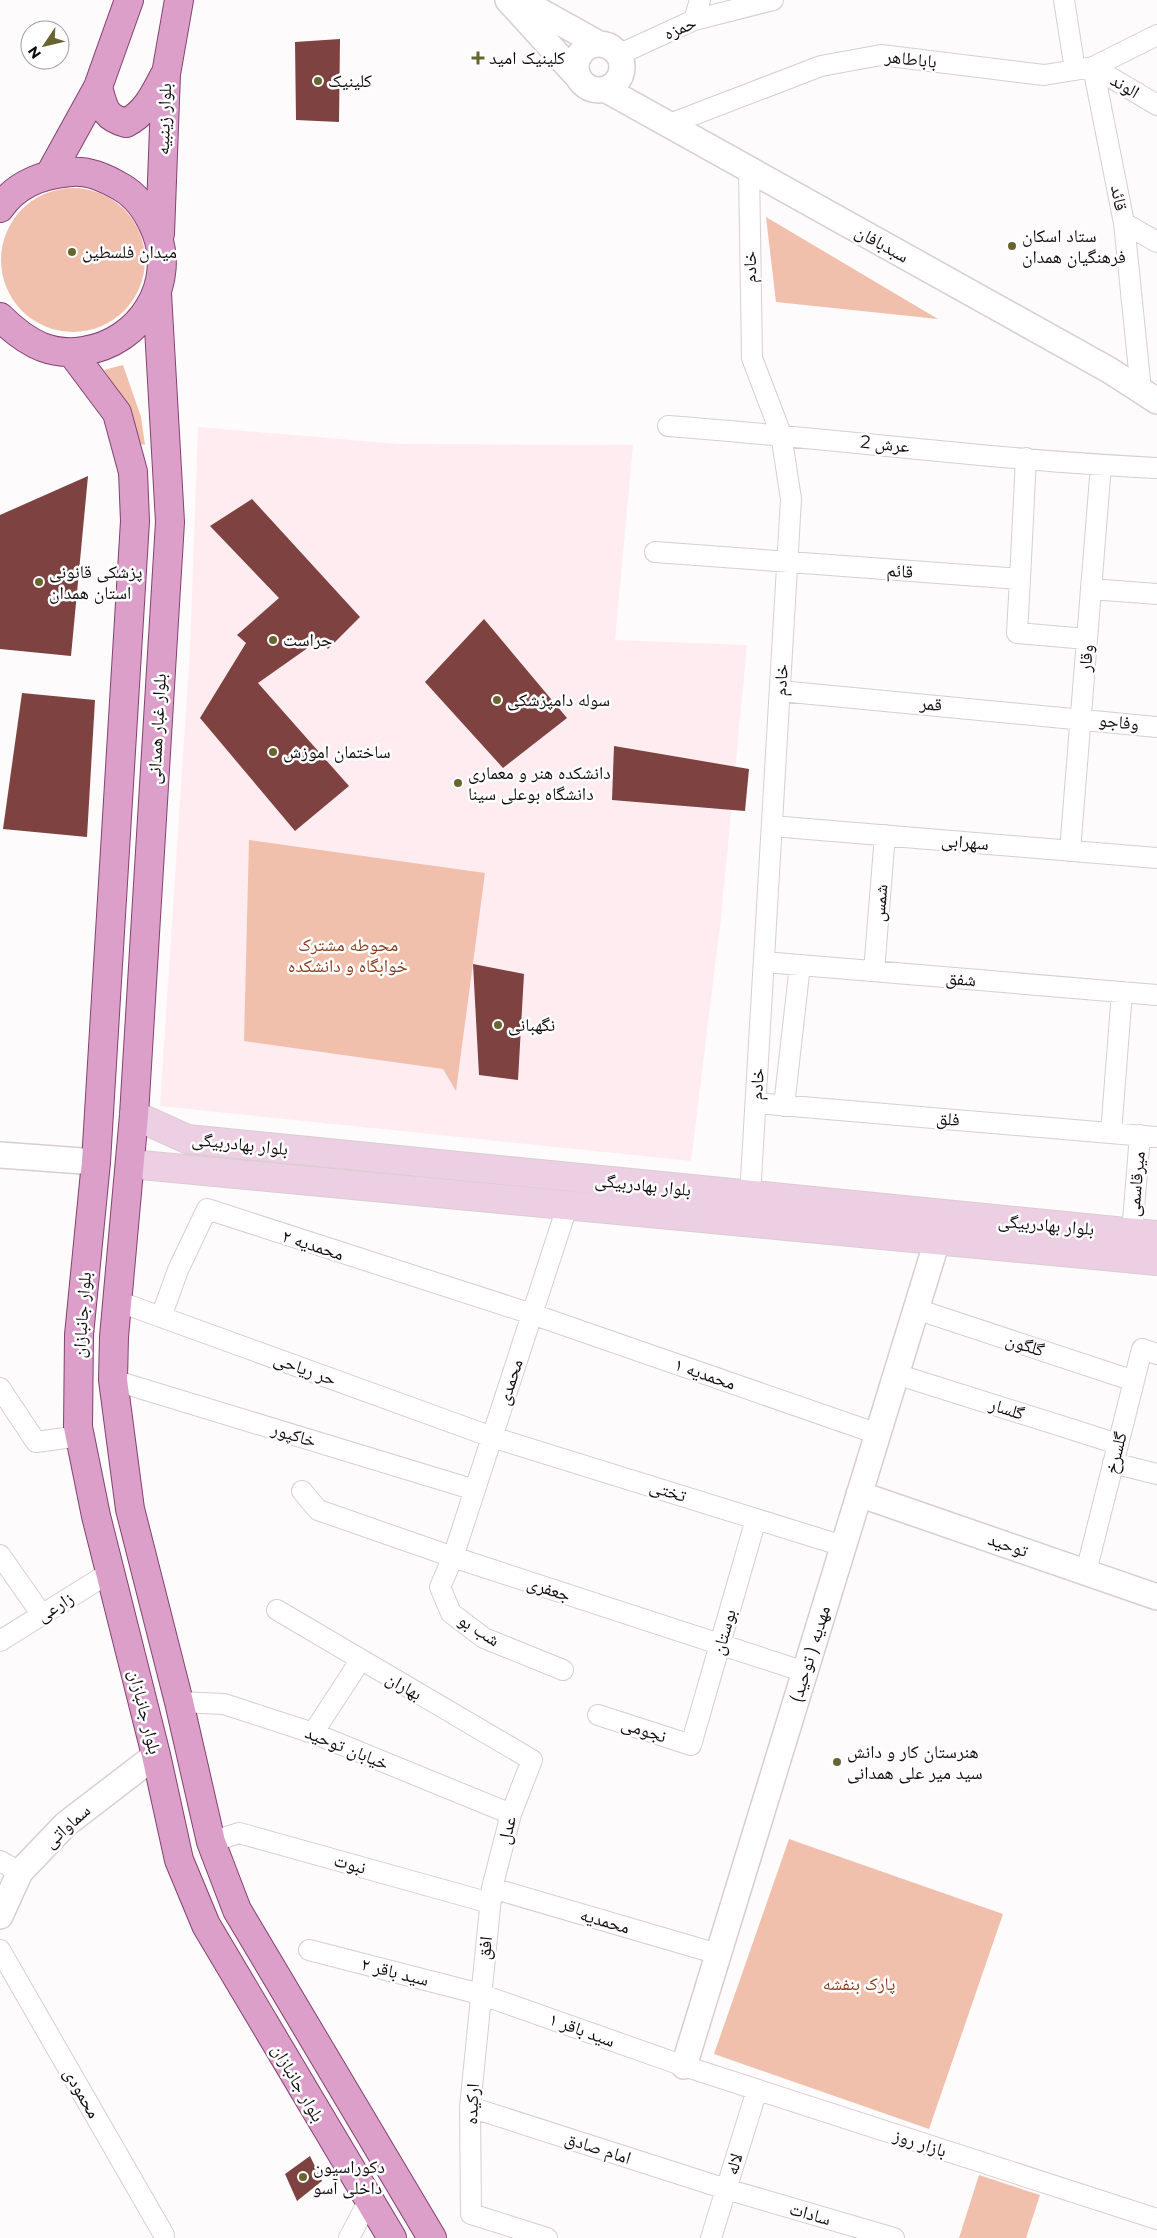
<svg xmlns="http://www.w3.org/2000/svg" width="1157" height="2238" font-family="Montserrat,'Noto Naskh Arabic',sans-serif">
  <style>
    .built { fill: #feecf1 }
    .green { fill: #f1c0ad }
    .building { fill: #7e4241 }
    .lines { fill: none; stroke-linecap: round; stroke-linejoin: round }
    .minor-casing { stroke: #dacdd0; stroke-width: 22 }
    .tertiary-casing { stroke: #dacdd0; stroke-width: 28 }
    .secondary-casing { stroke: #dacdd0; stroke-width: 30 }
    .primary-casing { stroke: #854270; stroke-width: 30 }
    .minor { stroke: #fff; stroke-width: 20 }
    .tertiary { stroke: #fff; stroke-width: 25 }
    .secondary { stroke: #edcfe4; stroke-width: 28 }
    .primary { stroke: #db9fc9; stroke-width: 28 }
    .poi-dot { fill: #686531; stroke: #fff; stroke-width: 2 }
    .labels { text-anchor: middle; stroke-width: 5; stroke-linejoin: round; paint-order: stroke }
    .street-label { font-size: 18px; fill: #110c0d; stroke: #fff }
    .poi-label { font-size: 18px; fill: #110c0d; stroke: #fff; text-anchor: start }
    .park-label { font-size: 18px; fill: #863b1a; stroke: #fff }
  </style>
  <rect width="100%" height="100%" fill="#fdfbfb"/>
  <!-- built -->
  <path class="built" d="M198,427L399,444L633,445L615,640L747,645L721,918L691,1161L160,1106L190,649Z"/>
  <!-- green -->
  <path class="green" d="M1 260a72 72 0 1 1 144 0a72 72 0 1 1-144 0Z
    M766,217L938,319L776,302Z
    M123,365L141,417L145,445L140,444L125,400L104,370Z
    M249,840L485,873L456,1091L443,1069L244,1041Z
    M789,1839L1003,1914L929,2129L714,2054Z
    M979,2175L1040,2195L1026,2238H959Z"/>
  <!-- building -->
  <path class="building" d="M340,39L339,122L296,120L295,42Z
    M88,476L71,656L0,649V515Z
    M252,499L360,617L328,649L319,640L258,683L349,786L295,831L200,718L246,643L237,635L279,598L210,526Z
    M484,619L567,718L503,768L425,682Z
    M22,693L95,700L87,837L3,829Z
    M614,746L749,769L745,811L612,800Z
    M473,964L524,974L518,1080L479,1075Z
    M310,2156L322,2181L297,2201L285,2174Z"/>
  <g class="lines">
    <defs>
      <path id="minor" d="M1064,0L1075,70
        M694,20L700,0
        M618,55L694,20L773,0
        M1093,67L1124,223L1141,390
        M1093,67L1157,105
        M667,125L821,66L881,55L1044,75L1093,67L1157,35
        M749,170L752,358L781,434L791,499L750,1196
        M1124,223L1157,242
        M668,426C831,438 994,460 1157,468
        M655,552L1020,579L1017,633L1087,639
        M1020,579L1026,458
        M1091,589L1157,594
        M780,691L1157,727
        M772,826L1157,858
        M1070,851L1101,465
        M764,962L1157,995
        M874,971L885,835
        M756,1103L1157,1137
        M784,1106L800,965
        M1111,1133L1122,992
        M1132,1233L1140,1135
        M117,1301L492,1437L843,1546
        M916,1309L1134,1381
        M161,1317L178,1270L207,1209L532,1314L878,1434
        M896,1374L1118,1444
        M113,1380L475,1490
        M0,1388L36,1442L80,1436
        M1113,1463L1157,1474
        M302,1491L318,1510L453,1557L805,1672
        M0,1555L42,1615
        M1086,1572L1142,1349L1157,1354
        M277,1610L532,1760L511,1814L492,1888L470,2107L471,2214L547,2238
        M0,1641L109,1573
        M563,1670L484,1638L451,1613L440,1587L453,1557L567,1207
        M179,1702L224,1704L313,1733L511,1814
        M598,1715L691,1745L756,1519
        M313,1733L360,1661
        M211,1842L239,1833L490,1903
        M0,1861L20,1872
        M492,1888L718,1954
        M0,1950L164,2235
        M309,1950L480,1994L684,2066L1157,2219
        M470,2107L726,2189L894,2238
        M349,2238L369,2200
        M711,2238L757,2090"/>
      <path id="tertiary" d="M508,0L578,77
        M520,0L599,44
        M576 67a23 23 0 1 1 46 0a23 23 0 1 1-46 0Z
        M605,89L1109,370L1157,401
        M0,1155L96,1162
        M859,1494L1157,1597
        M0,1916L20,1872L66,1824L156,1755
        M684,2066L937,1241"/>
      <path id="secondary" d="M134,1115L187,1139L1157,1235
        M131,1164L1157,1261"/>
      <path id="primary" d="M98,87C104,108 104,117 126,123C146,113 154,95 164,76
        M50,174L98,87L129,0
        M0,208C16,184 44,174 71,172C89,170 106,178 121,187C137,196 147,211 154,227C179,282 141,343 83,351C71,353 55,352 42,347C25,340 13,330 0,317
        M160,234L166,74L179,0
        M157,293L170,522L134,1115L114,1337L113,1380L130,1509L179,1702L211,1842L237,1910L432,2238
        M72,353L117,413L133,472L135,521L96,1162L79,1335L78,1427L96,1516L156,1755L179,1860L206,1925L392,2238"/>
    </defs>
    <!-- minor casing -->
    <use href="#minor" class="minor-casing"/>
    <!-- tertiary casing -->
    <use href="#tertiary" class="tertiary-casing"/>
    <!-- secondary casing -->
    <use href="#secondary" class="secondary-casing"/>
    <!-- primary casing -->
    <use href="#primary" class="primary-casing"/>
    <!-- minor -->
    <use href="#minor" class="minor"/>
    <!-- tertiary -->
    <use href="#tertiary" class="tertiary"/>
    <!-- secondary -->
    <use href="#secondary" class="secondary"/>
    <!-- primary -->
    <use href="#primary" class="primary"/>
  </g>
  <!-- markers -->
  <g class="poi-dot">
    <path d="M475.5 50.5h5v5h5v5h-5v5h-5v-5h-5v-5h5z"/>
    <circle cx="318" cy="81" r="5"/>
    <circle cx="1012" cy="246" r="5"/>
    <circle cx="72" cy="252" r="5"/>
    <circle cx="39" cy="582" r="5"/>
    <circle cx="273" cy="640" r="5"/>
    <circle cx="497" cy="700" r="5"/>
    <circle cx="273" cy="752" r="5"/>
    <circle cx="458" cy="783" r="5"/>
    <circle cx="498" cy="1025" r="5"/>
    <circle cx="837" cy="1762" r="5"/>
    <circle cx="303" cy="2177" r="5"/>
  </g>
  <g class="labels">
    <!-- street labels -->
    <g class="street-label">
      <text transform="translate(680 28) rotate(-23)" y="6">حمزه</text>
      <text transform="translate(911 59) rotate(6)" y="6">باباطاهر</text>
      <text transform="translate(1125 86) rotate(31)" y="6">الوند</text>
      <text transform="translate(164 119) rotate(-88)" y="6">بلوار زینبیه</text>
      <text transform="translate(1119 198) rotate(79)" y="6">قائد</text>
      <text transform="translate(882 244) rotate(29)" y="6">سبدبافان</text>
      <text transform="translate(750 267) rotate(-91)" y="6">خادم</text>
      <text transform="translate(885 444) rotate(6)" y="6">عرش 2</text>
      <text transform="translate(900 571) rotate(4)" y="6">قائم</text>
      <text transform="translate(1086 658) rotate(-85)" y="6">وقار</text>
      <text transform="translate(781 680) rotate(-87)" y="6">خادم</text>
      <text transform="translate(931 704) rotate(5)" y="6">قمر</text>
      <text transform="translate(1119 722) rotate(6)" y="6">وفاجو</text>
      <text transform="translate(157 729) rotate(-87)" y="6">بلوار غبار همدانی</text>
      <text transform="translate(965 842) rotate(5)" y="6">سهرابی</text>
      <text transform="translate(880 903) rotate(-85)" y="6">شمس</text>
      <text transform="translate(961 979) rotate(5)" y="6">شفق</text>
      <text transform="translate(757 1084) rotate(-87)" y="6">خادم</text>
      <text transform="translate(948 1119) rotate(5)" y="6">فلق</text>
      <text transform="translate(240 1144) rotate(6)" y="6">بلوار بهادربیگی</text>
      <text transform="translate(1136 1184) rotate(-85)" y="6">میرقاسمی</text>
      <text transform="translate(643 1185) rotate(6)" y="6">بلوار بهادربیگی</text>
      <text transform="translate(1046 1225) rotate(5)" y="6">بلوار بهادربیگی</text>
      <text transform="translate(313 1245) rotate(18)" y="6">محمدیه ۲</text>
      <text transform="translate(82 1315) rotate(-86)" y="6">بلوار جانبازان</text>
      <text transform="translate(1025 1345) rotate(18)" y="6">گلگون</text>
      <text transform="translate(305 1369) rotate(20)" y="6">حر ریاحی</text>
      <text transform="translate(705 1374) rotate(19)" y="6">محمدیه ۱</text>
      <text transform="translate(510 1382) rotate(-72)" y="6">محمدی</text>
      <text transform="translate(1007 1409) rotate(18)" y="6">گلسار</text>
      <text transform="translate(294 1435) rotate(17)" y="6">خاکپور</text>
      <text transform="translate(1116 1453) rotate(-76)" y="6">گلسرخ</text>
      <text transform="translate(668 1491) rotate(17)" y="6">تختی</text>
      <text transform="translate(1008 1545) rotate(19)" y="6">توحید</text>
      <text transform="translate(549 1589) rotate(18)" y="6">جعفری</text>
      <text transform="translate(55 1607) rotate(-32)" y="6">زارعی</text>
      <text transform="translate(479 1630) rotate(32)" y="6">شب بو</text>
      <text transform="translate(724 1632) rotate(-74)" y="6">بوستان</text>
      <text transform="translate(810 1654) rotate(-73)" y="6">مهدیه ( توحید)</text>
      <text transform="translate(404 1686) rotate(30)" y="6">بهاران</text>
      <text transform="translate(145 1712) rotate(76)" y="6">بلوار جانبازان</text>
      <text transform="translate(644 1730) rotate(18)" y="6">نجومی</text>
      <text transform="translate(347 1748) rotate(22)" y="6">خیابان توحید</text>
      <text transform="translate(67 1826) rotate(-42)" y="6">سماواتی</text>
      <text transform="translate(507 1830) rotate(-75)" y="6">عدل</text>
      <text transform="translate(350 1864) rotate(15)" y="6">نبوت</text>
      <text transform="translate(605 1921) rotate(16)" y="6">محمدیه</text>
      <text transform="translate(485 1948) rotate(-84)" y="6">افق</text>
      <text transform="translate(395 1972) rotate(14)" y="6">سید باقر ۲</text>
      <text transform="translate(582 2030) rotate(20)" y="6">سید باقر ۱</text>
      <text transform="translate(298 2083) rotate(60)" y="6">بلوار جانبازان</text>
      <text transform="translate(82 2093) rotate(60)" y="6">محمودی</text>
      <text transform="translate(472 2104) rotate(-87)" y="6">ارکیده</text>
      <text transform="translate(920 2143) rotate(18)" y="6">بازار روز</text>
      <text transform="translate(598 2148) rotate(18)" y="6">امام صادق</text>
      <text transform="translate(734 2164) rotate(-73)" y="6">لاله</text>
      <text transform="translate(810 2214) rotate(16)" y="6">سادات</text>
    </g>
    <!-- poi labels -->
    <g class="poi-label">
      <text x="489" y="64">کلینیک امید</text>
      <text x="328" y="87">کلینیک</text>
      <text x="1022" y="242">ستاد اسکان<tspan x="1022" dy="21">فرهنگیان همدان</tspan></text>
      <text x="82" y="258">میدان فلسطین</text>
      <text x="49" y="578">پزشکی قانونی<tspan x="49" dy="21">استان همدان</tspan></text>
      <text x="283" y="646">حراست</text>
      <text x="507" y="706">سوله دامپزشکی</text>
      <text x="283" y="758">ساختمان اموزش</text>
      <text x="468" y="779">دانشکده هنر و معماری<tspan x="468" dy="21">دانشگاه بوعلی سینا</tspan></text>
      <text x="508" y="1031">نگهبانی</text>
      <text x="847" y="1758">هنرستان کار و دانش<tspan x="847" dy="21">سید میر علی همدانی</tspan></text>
      <text x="313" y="2173">دکوراسیون<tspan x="313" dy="21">داخلی آسو</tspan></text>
    </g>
    <!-- park labels -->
    <g class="park-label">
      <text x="348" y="951">محوطه مشترک<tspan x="348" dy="21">خوابگاه و دانشکده</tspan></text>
      <text x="859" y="1990">پارک بنفشه</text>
    </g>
  </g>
  <!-- north arrow -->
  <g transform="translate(45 45) rotate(235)"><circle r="24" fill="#ffffff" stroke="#a09e9e"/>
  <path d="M0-4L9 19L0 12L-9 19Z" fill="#686531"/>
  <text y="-8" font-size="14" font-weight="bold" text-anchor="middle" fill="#110c0d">N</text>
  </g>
</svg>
